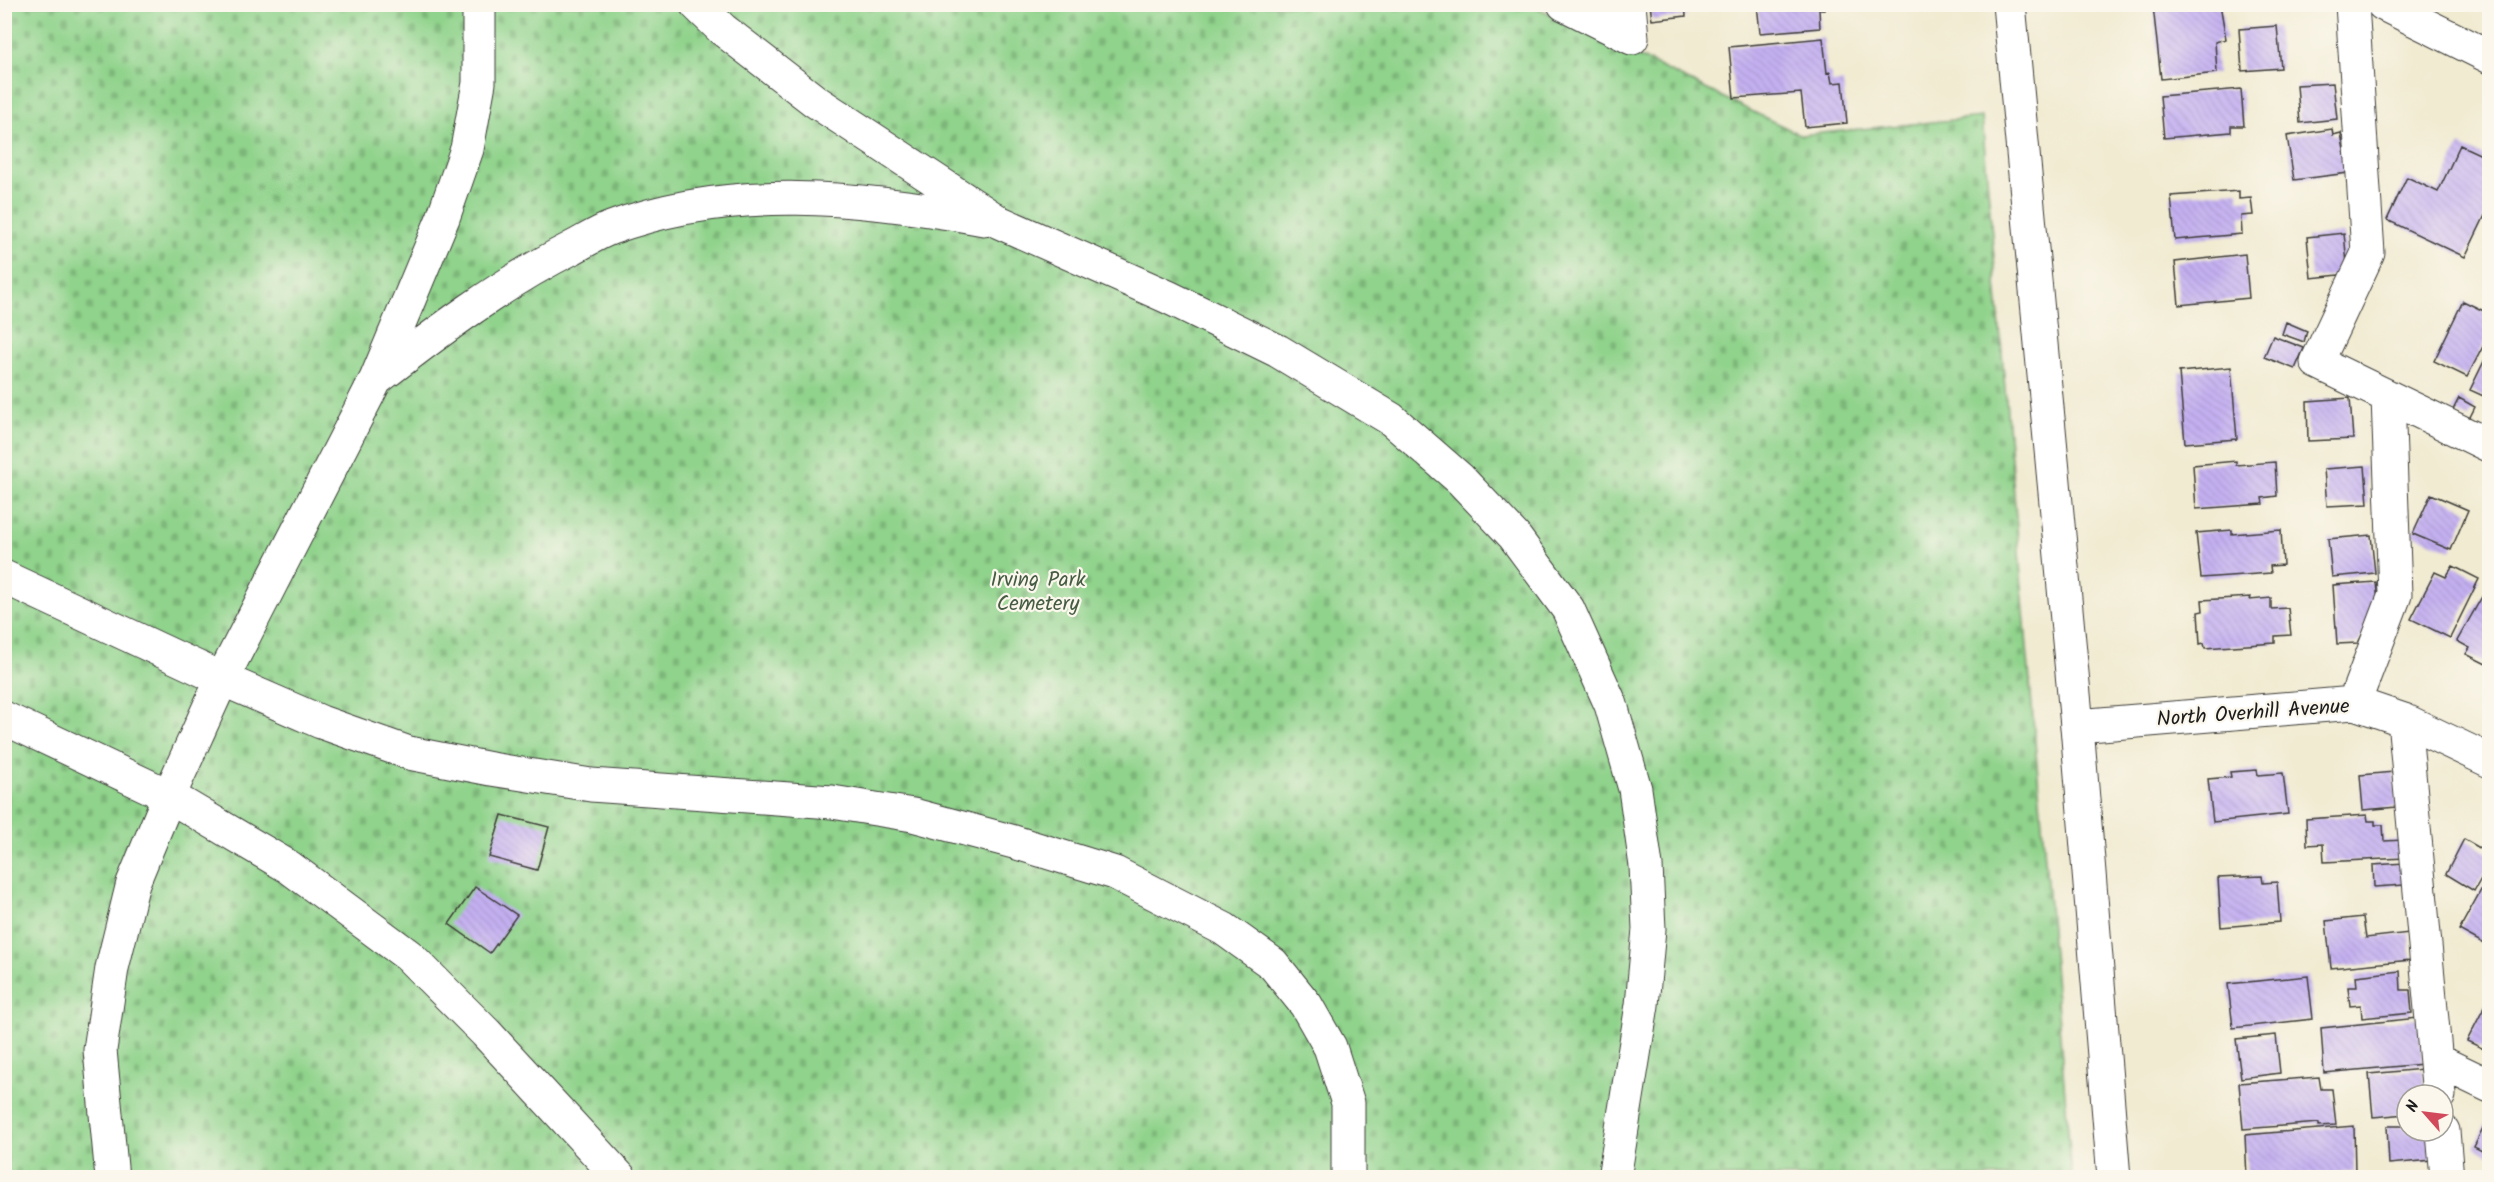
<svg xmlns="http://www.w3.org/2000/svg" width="2494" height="1182" font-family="Kalam,sans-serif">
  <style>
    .cemetery { fill: url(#cemetery-stones); stroke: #567854; stroke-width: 1.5 }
    .building { fill: url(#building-back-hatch) }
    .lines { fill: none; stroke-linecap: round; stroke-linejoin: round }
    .minor-casing { stroke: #3c3b37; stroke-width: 35 }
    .major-casing { stroke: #3c3b37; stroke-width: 35 }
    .minor { stroke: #fff; stroke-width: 33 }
    .major { stroke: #fff; stroke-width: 33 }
    .labels { text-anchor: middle; stroke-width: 4.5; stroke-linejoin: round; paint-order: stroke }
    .park-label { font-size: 21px; fill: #455c43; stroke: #fbf7ec }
    .street-label { font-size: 21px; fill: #1c1c1c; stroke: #fbf7ec }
  </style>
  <defs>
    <pattern id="cemetery-stones" width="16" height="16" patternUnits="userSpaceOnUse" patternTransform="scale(1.5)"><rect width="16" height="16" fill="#90d38c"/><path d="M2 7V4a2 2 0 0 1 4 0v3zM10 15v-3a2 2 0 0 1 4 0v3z" fill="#7cb578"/></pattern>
    <pattern id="building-back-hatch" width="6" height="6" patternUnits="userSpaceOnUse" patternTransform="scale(1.5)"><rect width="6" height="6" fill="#c4b0f1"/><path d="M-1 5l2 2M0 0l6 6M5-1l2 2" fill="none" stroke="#a897ce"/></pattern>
  </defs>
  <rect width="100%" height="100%" fill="#fbf7ec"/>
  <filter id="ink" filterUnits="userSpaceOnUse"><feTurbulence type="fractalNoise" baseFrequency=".0167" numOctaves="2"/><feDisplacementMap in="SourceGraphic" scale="12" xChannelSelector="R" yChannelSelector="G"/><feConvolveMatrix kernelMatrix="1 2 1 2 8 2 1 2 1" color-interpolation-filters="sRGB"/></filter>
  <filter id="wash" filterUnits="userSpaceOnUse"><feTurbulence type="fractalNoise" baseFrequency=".008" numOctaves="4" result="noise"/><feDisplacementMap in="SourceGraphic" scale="24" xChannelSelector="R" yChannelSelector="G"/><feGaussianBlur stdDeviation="1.35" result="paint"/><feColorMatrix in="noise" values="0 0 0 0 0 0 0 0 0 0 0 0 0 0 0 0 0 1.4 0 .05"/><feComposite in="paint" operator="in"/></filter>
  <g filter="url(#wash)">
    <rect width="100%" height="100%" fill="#f1ebd2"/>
    <!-- cemetery -->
    <path class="cemetery" d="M5,5H1532L1801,135L1982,117L2072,1177L5,1178Z"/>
    <g id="blocks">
      <!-- building -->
      <path class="building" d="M1650,4H1685L1686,16L1652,20Z
        M1757,4H1825V10H1819L1820,28L1760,33Z
        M2169,4H2220L2226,39L2215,42L2217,73L2161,79L2153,6Z
        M2277,26L2281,68L2242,71L2239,29Z
        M1823,38L1827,73L1830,72L1832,83L1843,82L1847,123L1805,127L1801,93L1734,98L1729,47Z
        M2333,83L2337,119L2300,123L2297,85Z
        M2241,89L2244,126H2231V132L2164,138L2160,96Z
        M2332,129L2333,135L2341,133L2348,173L2294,180L2287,136Z
        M2460,145L2490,159V205L2465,257L2387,220L2407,177L2438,192Z
        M2239,191V199L2251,198L2253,215L2241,216L2242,234L2175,240L2171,196Z
        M2344,233L2348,274L2311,278L2307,237Z
        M2245,254L2249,298L2179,305L2175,262Z
        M2463,301L2490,314V333L2467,377L2434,361Z
        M2286,322L2307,331L2304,342L2282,334Z
        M2273,336L2304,348L2295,369L2264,357Z
        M2490,349V399L2470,390Z
        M2231,367L2237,439L2185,443L2179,372Z
        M2350,398L2353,439L2308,441L2307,401Z
        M2459,398L2475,407L2469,419L2453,410Z
        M2236,461V465L2275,462L2277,496L2262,498L2263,504L2196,509L2193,465Z
        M2365,466L2368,504L2327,506L2324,469Z
        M2431,494L2468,510L2451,550L2413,534Z
        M2232,530V534L2281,530L2283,565L2270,566L2271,573L2201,578L2196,533Z
        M2371,535L2375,573L2332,577L2328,539Z
        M2453,566L2479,579L2450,638L2411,619L2435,572L2446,577Z
        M2376,582L2378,603L2358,643L2337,644L2333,585Z
        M2483,595L2490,598V666L2466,654L2470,648L2457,641Z
        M2251,597L2250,600L2271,598V609L2288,608L2291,635L2275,636V643L2205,648L2204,643L2200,644L2198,612L2203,611L2202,600Z
        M2257,770L2258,775L2283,773L2288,814L2213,822L2208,779L2231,777L2230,772Z
        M2394,772L2397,807L2363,810L2360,775Z
        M502,815L549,827L537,870L489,857Z
        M2367,815L2368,821H2375V825H2383L2384,841L2404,840L2405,858L2324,862L2323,844L2307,845L2306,819Z
        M2464,839L2490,854V863L2474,891L2446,874Z
        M2405,863V885L2374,887L2373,865Z
        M2490,874V947L2459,930Z
        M2262,876L2263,883L2277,882L2280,922L2221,927L2218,878Z
        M475,887L517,915L490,953L449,924Z
        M2363,917L2366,938L2409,933L2411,960L2331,968L2326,921Z
        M2400,971L2401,990H2410L2412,1013L2362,1018L2361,1005L2350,1006L2348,987H2357L2356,976Z
        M2308,976L2313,1019L2233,1028L2228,984Z
        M2485,1006L2490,1008V1052L2467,1041Z
        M2418,1018L2423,1064L2324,1073L2321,1028Z
        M2276,1035L2280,1073L2241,1078L2236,1039Z
        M2423,1069L2425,1095H2407V1114L2373,1117L2369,1074Z
        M2319,1077L2321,1089H2332L2336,1125L2319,1126V1123L2243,1129L2239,1083Z
        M2490,1115V1155L2474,1147Z
        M2354,1126L2355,1172L2247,1178L2245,1135Z
        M2387,1126H2407V1131H2430L2432,1160L2389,1164Z"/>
    </g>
  </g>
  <g filter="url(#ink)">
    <use href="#blocks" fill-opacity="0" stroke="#3c3b37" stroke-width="1.5"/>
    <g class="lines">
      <defs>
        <path id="minor" d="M696,4L722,29L815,101L999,222L1168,297L1278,351L1391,419L1460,479L1514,536L1568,609L1611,705L1635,789L1646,866L1649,929L1642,1005L1614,1178
          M1564,4L1632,38
          M1629,4L1632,38
          M2352,4L2368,253L2317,362L2490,446
          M2383,4L2490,57
          M378,378C439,331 501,284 570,249C584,242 597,233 611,228C732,183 861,197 984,219
          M4,577L222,679L321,722L409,753L491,769L591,785L832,802L913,815L1014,842L1115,873L1224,929L1273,964L1306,1005L1330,1047L1348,1103V1178
          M2354,703L2395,595L2388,397
          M4,718L169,796L289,867L409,956L486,1033L620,1178
          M2404,720L2439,1095
          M2077,726L2354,703L2404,720L2490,761
          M2436,1060L2490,1086
          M2443,1131L2447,1178
          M112,1178L100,1050L112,968L133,883L169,796L222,679L376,379L443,218L467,149L479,83V4"/>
        <path id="major" d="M2009,4L2077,726L2114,1178"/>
      </defs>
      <!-- minor casing -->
      <use href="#minor" class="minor-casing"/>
      <!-- major casing -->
      <use href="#major" class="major-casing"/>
      <!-- minor -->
      <use href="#minor" class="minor"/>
      <!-- major -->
      <use href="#major" class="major"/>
    </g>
  </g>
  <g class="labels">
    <!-- park labels -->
    <g class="park-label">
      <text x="1038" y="586">Irving Park<tspan x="1038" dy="24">Cemetery</tspan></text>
    </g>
    <!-- street labels -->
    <g class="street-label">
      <text transform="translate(2253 712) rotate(-4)" y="7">North Overhill Avenue</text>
    </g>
  </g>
  <!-- margin -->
  <rect width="2494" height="1182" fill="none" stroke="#fbf7ec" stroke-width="24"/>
  <!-- north arrow -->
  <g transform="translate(2425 1113) rotate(298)"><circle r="28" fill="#fbf7ec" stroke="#a29f99" stroke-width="1.5"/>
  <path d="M0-4.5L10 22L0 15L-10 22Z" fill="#d1495b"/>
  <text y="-9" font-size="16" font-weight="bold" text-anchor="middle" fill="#1c1c1c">N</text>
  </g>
</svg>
